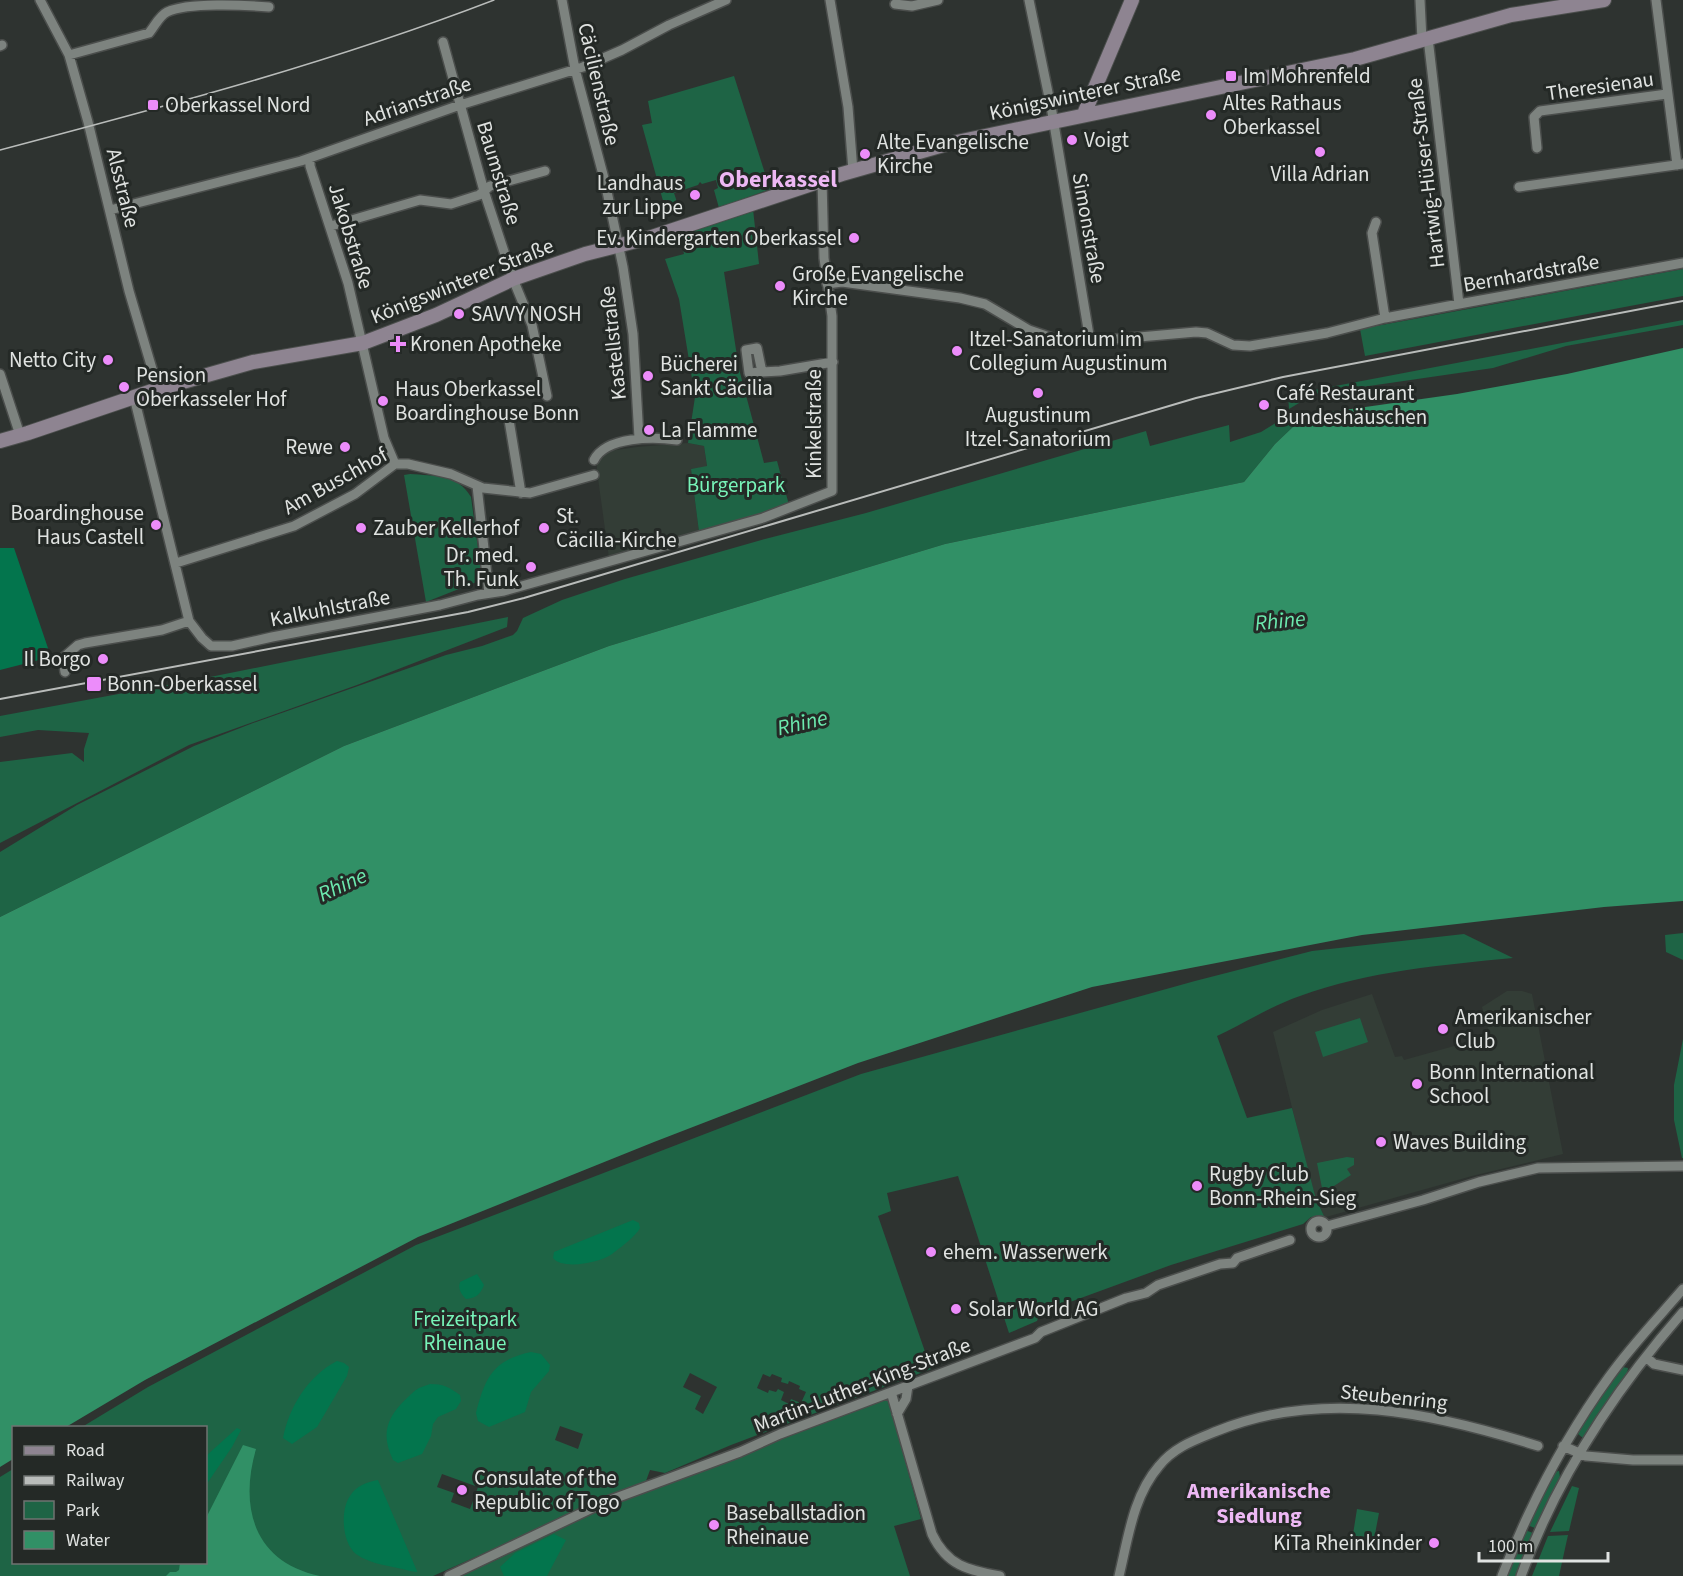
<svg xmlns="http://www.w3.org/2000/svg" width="1683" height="1576" font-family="'Source Sans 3',sans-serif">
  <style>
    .built { fill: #333d36 }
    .green { fill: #1e6445; fill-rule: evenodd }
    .forest { fill: #03754d }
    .water { fill: #319066 }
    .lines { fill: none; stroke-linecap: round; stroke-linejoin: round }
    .minor-casing { stroke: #4b4e4c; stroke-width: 12 }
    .secondary-casing { stroke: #4b4e4c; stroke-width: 16 }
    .minor { stroke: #7d837f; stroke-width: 9 }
    .secondary { stroke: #8e8491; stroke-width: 14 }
    .tram { stroke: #b9bcba; stroke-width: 1.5 }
    .rail { stroke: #b9bcba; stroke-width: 2 }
    .poi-dot { fill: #ec8cfa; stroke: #242926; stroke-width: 2 }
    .labels { text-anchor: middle; stroke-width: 6; stroke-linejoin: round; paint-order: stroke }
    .poi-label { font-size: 21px; fill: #e0e3e1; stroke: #242926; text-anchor: start }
    .street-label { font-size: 21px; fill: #e0e3e1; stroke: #242926 }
    .park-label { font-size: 21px; fill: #77f3b8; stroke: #242926 }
    .water-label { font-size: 22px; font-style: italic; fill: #6ce9ae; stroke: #242926 }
    .neighbourhood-label { font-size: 22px; font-weight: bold; fill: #edb8f4; stroke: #242926 }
    .quarter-label { font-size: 24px; font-weight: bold; fill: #edb8f4; stroke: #242926 }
  </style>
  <rect width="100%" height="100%" fill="#2e3330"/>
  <!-- built -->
  <path class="built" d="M688,443L704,446L707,467L691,469L699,532L609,558L597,471V461L602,452L637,447Z
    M1507,991H1522L1532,994L1563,1154L1472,1176L1326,1217L1324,1216L1316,1199L1307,1167L1273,1032L1322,1010L1372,994L1395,1057L1402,1056L1404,1060L1490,1036L1482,1007Z"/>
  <!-- green -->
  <path class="green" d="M734,76L770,189L719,208L714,190L718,188L716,180L702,184L700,182L698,185L674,193L678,205L665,208L642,125L652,123L648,101Z
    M753,209L759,264L724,272L739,369L764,463L777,461L789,505L699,532L691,469L707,466L704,446L688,443L695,397L679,299L665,259L684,254L679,234Z
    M1683,269V296L1365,356L1360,329Z
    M1683,320V325L1566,346L1493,368L1314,394L1289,409L1288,395Z
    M1290,414L1295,425L1275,444L1244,482L945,544L609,646L344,746L0,917V852L77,805L194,746L253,723L446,655L482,646L513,635L517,631L523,618L562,600L625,579L765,539L866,513L1146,431L1150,446L1229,425L1230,442L1261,432Z
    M410,474C434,476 458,474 471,497L482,578L479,581L426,602L404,475Z
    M508,617L507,627L357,685L189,745L0,843V762L72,753L84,762V749L89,733L38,730L0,737V716L210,677Z
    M1683,933V960L1666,952L1665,935Z
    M1464,934L1513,958C1441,965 1369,971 1300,996C1271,1006 1245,1023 1217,1036L1247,1118L1292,1108L1316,1199L1324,1216L1311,1217L1303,1224L1171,1265L1040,1313L1037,1321L1009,1333L958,1176L887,1193L891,1211L878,1216L931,1369L731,1445L665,1473L650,1470L646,1481L433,1576H0V1477L13,1469L14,1562H206V1428L82,1427L148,1387L416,1245L861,1074L1195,981L1312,951ZM690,1373L717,1387L703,1414L695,1409L701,1396L683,1387ZM763,1374L770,1377L772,1374L782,1378L781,1382L788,1384L789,1381L800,1386L799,1389L806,1392L801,1403L791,1399L789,1404L781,1400L784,1392L778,1389L776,1392L769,1390L768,1393L757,1388ZM560,1426L583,1434L578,1449L555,1440ZM442,1474L478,1487L470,1509L451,1502L454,1493L437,1487Z
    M1360,1018L1368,1042L1323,1057L1315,1032Z
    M1683,1039V1158H1682L1674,1120V1085Z
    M1347,1157L1354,1158V1165L1347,1169L1351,1175L1323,1193L1317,1163Z
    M1622,1367L1628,1368L1627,1374L1583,1438L1578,1434L1576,1437L1574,1436Z
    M888,1398L921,1519L894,1526L910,1576H460L496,1560L607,1504Z
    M1559,1471L1560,1477L1535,1528L1527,1525L1554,1472Z
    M1572,1486L1579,1488L1569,1531L1550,1532Z
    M1357,1509L1379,1513L1372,1550L1351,1547Z
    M1525,1530L1533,1533L1516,1576H1507Z
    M1568,1535L1559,1576H1532L1548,1536Z"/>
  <!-- forest -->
  <path class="forest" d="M0,548H14L51,657L0,670Z
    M633,1220L639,1223L640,1228C636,1236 620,1248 612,1254C600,1263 562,1270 553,1258L554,1252Z
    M477,1274L484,1285C480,1295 476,1298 466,1299C461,1294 458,1289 460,1282Z
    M531,1352L541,1354L550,1365L549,1371L531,1392L525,1412L489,1427L478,1421L476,1413C485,1378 493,1360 531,1352Z
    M337,1361L344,1363L349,1367L347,1376L317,1427L292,1444L283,1438C289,1407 308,1376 337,1361Z
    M430,1384C443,1384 449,1387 460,1395L461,1401L456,1409L438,1417L433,1424L431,1436L422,1454L398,1463L393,1460C381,1435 386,1418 406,1399C417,1389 415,1389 430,1384Z
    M237,1428L241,1430L232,1447L206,1485V1456Z
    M378,1480L417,1571V1572L410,1571C393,1566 371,1565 356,1554C342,1543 340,1510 350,1496C356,1486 367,1482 378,1480Z
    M554,1534L566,1540L547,1576H504L500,1567L515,1553Z"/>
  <!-- water -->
  <path class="water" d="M1683,348V901L1604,907L1362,935L1092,987L858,1063L654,1142L418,1237L145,1380L66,1427L14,1428L13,1459L0,1467V917L344,746L609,646L945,544L1244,482L1275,444L1295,425L1330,412L1457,394L1567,374Z
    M243,1445L256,1449C239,1508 254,1562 320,1576H166L170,1572H176L179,1570L180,1563L206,1562V1518Z"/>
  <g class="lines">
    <defs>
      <path id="minor" d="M40,0L69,55L88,122L129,291L158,389
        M562,0L575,69L605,182L623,267L633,334L639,438
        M830,0L848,107L853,171
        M1029,0L1052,112L1089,335L1092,340
        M1420,0L1422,40
        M1656,0L1677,165
        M895,4L912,6L938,0
        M1428,38L1459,304
        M443,42L484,191L513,279L532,325L547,396
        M0,46L2,45
        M69,55L149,33C155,26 159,16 167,12C188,2 245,5 269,7
        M1537,148L1534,117L1540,111L1667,94
        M310,158V166L348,283L384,438L395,464
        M1519,187L1683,164
        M110,210L301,161L460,105L583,67L622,50L669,25L726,0
        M1376,222L1372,233L1385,318
        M331,226L420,200L451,204L479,195L490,186L545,171
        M827,284L842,282L960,298L985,304L1029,330L1061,341L1105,340L1196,332L1207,333L1233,345L1250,346L1327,333L1385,318L1459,304L1683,263
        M762,372L749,373L746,350L757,348L762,372L780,371L833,362
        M0,374L20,435
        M134,397L189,621L202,638L211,646H232L272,637L440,605L478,595L504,591L763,518L832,491V316L824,258L822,180
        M508,414L521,493
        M594,460C606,436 654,437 677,440
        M477,486L489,593
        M176,563L294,526L355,494L395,464H408L451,474L483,488L530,493L594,475
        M65,672L63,658L78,645L85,643L162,630L189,621
        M1311 1229a8 8 0 1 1 16 0a8 8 0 1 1-16 0Z
        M1327,1226L1423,1200L1479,1182L1538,1168L1683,1166
        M1646,1357L1654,1364L1683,1370
        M891,1392L932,1534C947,1566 968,1570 1000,1576
        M897,1414L906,1399L908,1386
        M1563,1446L1586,1456L1633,1460H1683
        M449,1576L605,1502L740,1452L780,1434L1035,1338L1041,1332L1126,1298L1146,1293L1158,1285L1220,1264L1233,1263L1237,1258L1290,1240
        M1119,1576C1128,1539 1133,1496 1159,1466C1174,1447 1195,1440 1217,1431C1323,1388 1433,1413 1538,1446
        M1502,1576C1530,1505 1564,1439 1609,1377C1631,1346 1658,1318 1683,1289
        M1521,1576C1557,1477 1614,1391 1683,1312"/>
      <path id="secondary" d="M1084,114L1132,0
        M0,441L28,433L158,389L253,362L363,343L436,315L513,279L585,254L652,237L842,174L947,144L1355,59L1511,15L1604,0"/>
    </defs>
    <!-- minor casing -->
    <use href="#minor" class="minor-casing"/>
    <!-- secondary casing -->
    <use href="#secondary" class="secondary-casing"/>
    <!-- minor -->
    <use href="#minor" class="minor"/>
    <!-- secondary -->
    <use href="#secondary" class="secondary"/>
    <!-- tram -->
    <path class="tram" d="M0,150C167,106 333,62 494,0"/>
    <!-- rail -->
    <path class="rail" d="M0,699L468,612L524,598L1196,398L1283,377L1683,301"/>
  </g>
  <!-- markers -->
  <g class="poi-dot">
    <rect x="1225" y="70" width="12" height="12" rx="3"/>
    <rect x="147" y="99" width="12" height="12" rx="3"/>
    <circle cx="1211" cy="115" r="6"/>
    <circle cx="1072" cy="140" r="6"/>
    <circle cx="1320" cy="152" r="6"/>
    <circle cx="865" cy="154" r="6"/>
    <circle cx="695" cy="195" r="6"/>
    <circle cx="854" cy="238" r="6"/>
    <circle cx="780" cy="286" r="6"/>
    <circle cx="459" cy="314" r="6"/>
    <path d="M395 335h6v6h6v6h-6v6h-6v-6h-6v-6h6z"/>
    <circle cx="957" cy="351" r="6"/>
    <circle cx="108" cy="360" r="6"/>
    <circle cx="648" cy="376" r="6"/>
    <circle cx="124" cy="387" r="6"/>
    <circle cx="1038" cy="393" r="6"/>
    <circle cx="383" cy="401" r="6"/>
    <circle cx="1264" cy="405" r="6"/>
    <circle cx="649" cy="430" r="6"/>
    <circle cx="345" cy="447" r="6"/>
    <circle cx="156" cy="525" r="6"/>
    <circle cx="361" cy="528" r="6"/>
    <circle cx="544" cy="528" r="6"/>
    <circle cx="531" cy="567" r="6"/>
    <circle cx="103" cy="659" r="6"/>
    <rect x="86" y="676" width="16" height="16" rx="3"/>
    <circle cx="1443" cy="1029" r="6"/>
    <circle cx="1417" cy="1084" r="6"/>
    <circle cx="1381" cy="1142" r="6"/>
    <circle cx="1197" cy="1186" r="6"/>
    <circle cx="931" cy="1252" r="6"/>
    <circle cx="956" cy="1309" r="6"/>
    <circle cx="462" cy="1490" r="6"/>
    <circle cx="714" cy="1525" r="6"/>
    <circle cx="1434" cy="1543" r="6"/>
  </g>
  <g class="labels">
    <!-- poi labels -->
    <g class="poi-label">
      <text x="1243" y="83">Im Mohrenfeld</text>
      <text x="1223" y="110">Altes Rathaus<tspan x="1223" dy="24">Oberkassel</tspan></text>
      <text x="165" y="112">Oberkassel Nord</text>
      <text x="1084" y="147">Voigt</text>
      <text x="877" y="149">Alte Evangelische<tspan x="877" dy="24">Kirche</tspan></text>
      <text x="1320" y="181" text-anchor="middle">Villa Adrian</text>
      <text x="683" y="190" text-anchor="end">Landhaus<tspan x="683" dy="24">zur Lippe</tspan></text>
      <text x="842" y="245" text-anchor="end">Ev. Kindergarten Oberkassel</text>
      <text x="792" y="281">Große Evangelische<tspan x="792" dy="24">Kirche</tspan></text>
      <text x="471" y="321">SAVVY NOSH</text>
      <text x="969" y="346">Itzel-Sanatorium im<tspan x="969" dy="24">Collegium Augustinum</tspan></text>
      <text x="410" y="351">Kronen Apotheke</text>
      <text x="96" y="367" text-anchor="end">Netto City</text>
      <text x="660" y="371">Bücherei<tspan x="660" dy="24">Sankt Cäcilia</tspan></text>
      <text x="136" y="382">Pension<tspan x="136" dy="24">Oberkasseler Hof</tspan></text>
      <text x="395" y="396">Haus Oberkassel<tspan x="395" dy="24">Boardinghouse Bonn</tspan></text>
      <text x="1276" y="400">Café Restaurant<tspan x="1276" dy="24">Bundeshäuschen</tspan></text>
      <text x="1038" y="422" text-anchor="middle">Augustinum<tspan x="1038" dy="24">Itzel-Sanatorium</tspan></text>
      <text x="661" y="437">La Flamme</text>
      <text x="333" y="454" text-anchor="end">Rewe</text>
      <text x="144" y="520" text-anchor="end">Boardinghouse<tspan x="144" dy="24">Haus Castell</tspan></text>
      <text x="556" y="523">St.<tspan x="556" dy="24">Cäcilia-Kirche</tspan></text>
      <text x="373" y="535">Zauber Kellerhof</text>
      <text x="519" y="562" text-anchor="end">Dr. med.<tspan x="519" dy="24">Th. Funk</tspan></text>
      <text x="91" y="666" text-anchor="end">Il Borgo</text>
      <text x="107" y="691">Bonn-Oberkassel</text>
      <text x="1455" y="1024">Amerikanischer<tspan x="1455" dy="24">Club</tspan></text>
      <text x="1429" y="1079">Bonn International<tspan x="1429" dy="24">School</tspan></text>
      <text x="1393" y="1149">Waves Building</text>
      <text x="1209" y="1181">Rugby Club<tspan x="1209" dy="24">Bonn-Rhein-Sieg</tspan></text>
      <text x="943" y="1259">ehem. Wasserwerk</text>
      <text x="968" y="1316">Solar World AG</text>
      <text x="474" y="1485">Consulate of the<tspan x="474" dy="24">Republic of Togo</tspan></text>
      <text x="726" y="1520">Baseballstadion<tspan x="726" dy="24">Rheinaue</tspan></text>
      <text x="1422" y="1550" text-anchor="end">KiTa Rheinkinder</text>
    </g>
    <!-- street labels -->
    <g class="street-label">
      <text transform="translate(599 84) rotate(77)" y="7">Cäcilienstraße</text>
      <text transform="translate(1600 86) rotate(-8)" y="7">Theresienau</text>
      <text transform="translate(1085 93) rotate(-12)" y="7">Königswinterer Straße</text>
      <text transform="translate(417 101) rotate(-19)" y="7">Adrianstraße</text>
      <text transform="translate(499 173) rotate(73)" y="7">Baumstraße</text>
      <text transform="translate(1426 173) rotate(-97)" y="7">Hartwig-Hüser-Straße</text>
      <text transform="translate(123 188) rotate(76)" y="7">Alsstraße</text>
      <text transform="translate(1089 228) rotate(80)" y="7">Simonstraße</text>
      <text transform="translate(351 236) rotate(73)" y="7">Jakobstraße</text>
      <text transform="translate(1531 273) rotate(-10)" y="7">Bernhardstraße</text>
      <text transform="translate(462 281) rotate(-22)" y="7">Königswinterer Straße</text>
      <text transform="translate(613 343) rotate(-96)" y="7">Kastellstraße</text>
      <text transform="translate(814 424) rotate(-90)" y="7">Kinkelstraße</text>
      <text transform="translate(335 481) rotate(-29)" y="7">Am Buschhof</text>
      <text transform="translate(330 608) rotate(-11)" y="7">Kalkuhlstraße</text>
      <text transform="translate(862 1385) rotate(-21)" y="7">Martin-Luther-King-Straße</text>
      <text transform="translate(1394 1397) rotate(6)" y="7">Steubenring</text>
    </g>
    <!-- park labels -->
    <g class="park-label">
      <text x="736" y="492">Bürgerpark</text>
      <text x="465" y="1326">Freizeitpark<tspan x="465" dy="24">Rheinaue</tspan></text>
    </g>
    <!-- water labels -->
    <g class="water-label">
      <text transform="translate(1280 620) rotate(-6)" y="8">Rhine</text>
      <text transform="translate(802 722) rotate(-13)" y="8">Rhine</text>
      <text transform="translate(342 884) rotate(-25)" y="8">Rhine</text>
    </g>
    <!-- neighbourhood labels -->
    <g class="neighbourhood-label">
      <text x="1259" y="1498">Amerikanische<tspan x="1259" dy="25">Siedlung</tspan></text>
    </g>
    <!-- quarter labels -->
    <g class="quarter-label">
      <text x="778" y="187">Oberkassel</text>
    </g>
  </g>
  <!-- legend -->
  <rect x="12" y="1426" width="195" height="138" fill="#242926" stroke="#6f7371" stroke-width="1.5"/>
  <rect x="24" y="1446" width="30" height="9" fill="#8e8491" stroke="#6f7371" stroke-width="1.5"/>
  <text x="66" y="1456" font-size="18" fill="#e0e3e1">Road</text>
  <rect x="24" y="1476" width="30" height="9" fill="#b9bcba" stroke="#6f7371" stroke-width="1.5"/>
  <text x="66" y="1486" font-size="18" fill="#e0e3e1">Railway</text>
  <rect x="24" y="1501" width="30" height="18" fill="#1e6445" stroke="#6f7371" stroke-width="1.5"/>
  <text x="66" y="1516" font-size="18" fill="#e0e3e1">Park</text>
  <rect x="24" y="1531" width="30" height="18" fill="#319066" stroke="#6f7371" stroke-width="1.5"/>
  <text x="66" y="1546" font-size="18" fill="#e0e3e1">Water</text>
  <!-- scale -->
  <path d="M1479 1552v9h129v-9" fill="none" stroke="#e0e3e1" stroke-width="3"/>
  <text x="1488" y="1552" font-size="18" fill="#e0e3e1" stroke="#242926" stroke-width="4.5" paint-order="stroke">100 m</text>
</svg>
